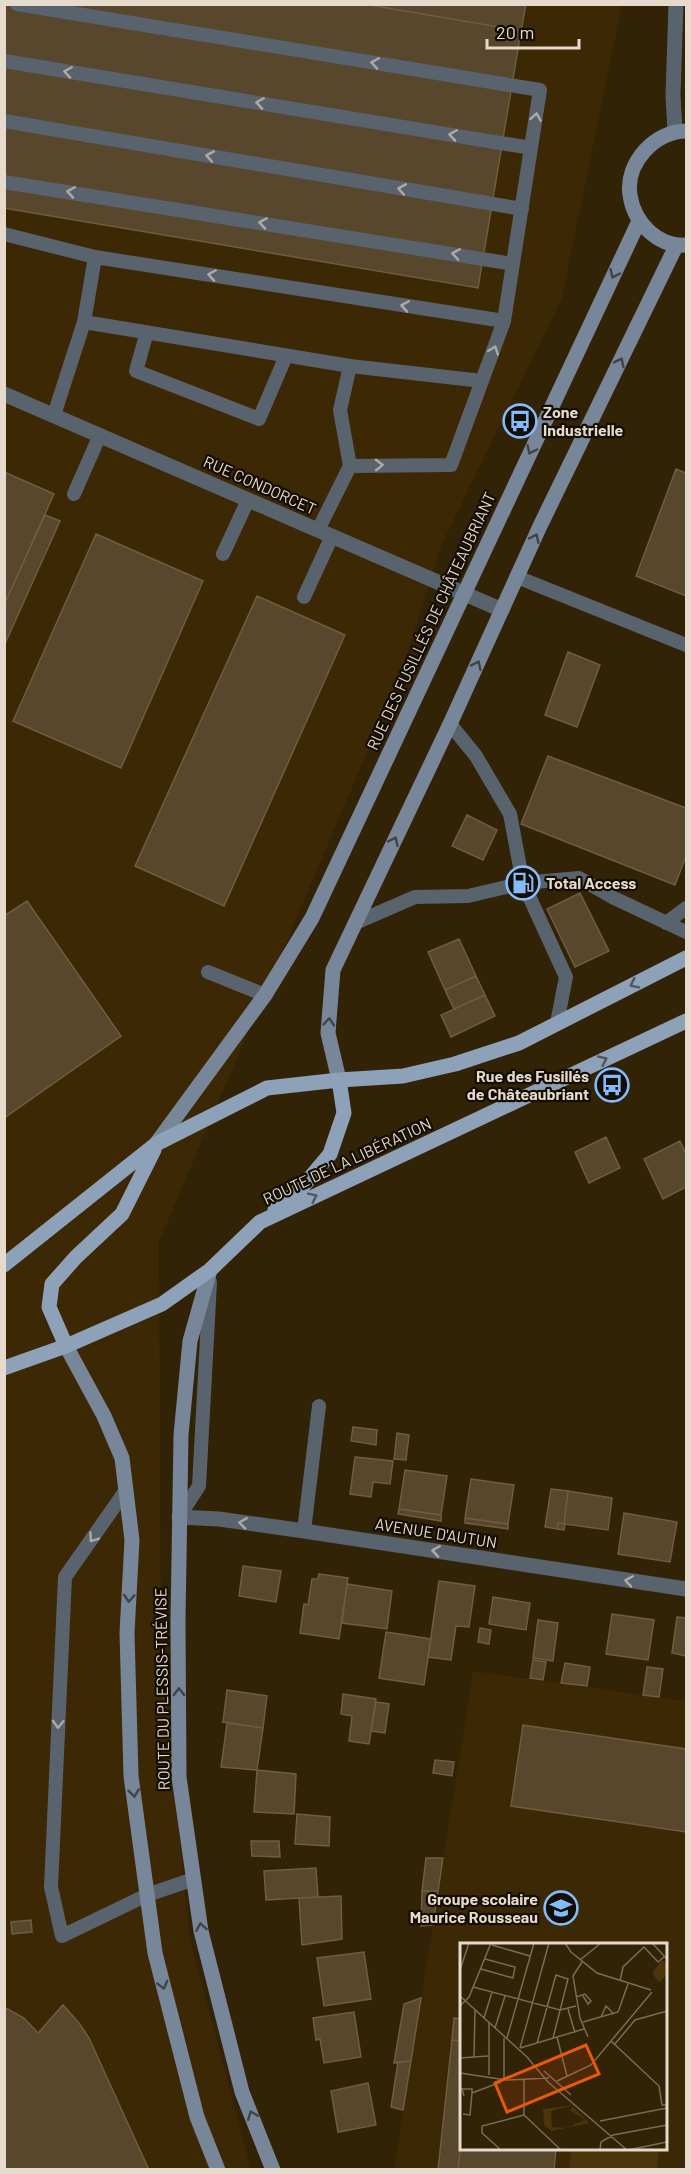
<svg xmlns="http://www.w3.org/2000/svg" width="691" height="2174" font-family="Barlow,sans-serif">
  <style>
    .built { fill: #3c2804; fill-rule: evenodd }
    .green { fill: #4c350a }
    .building { fill: #58472c; stroke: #6f5d41; stroke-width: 1.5 }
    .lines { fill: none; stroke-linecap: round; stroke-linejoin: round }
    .service { stroke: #59636e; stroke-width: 14 }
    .minor { stroke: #59636e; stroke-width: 15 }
    .secondary { stroke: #778698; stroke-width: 15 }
    .primary { stroke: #8da1b8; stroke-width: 15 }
    .oneway { stroke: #adaaa6 }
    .oneway2 { stroke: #414347 }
    .oneway3 { stroke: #50575e }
    .labels { text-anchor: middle; stroke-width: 4.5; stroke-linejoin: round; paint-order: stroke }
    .poi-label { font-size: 16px; font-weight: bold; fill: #e5dacb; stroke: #140d04; text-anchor: start }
    .street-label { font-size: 16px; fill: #e5dacb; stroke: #140d04 }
    .inset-road { fill: none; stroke: #7a6c55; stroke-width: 1.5 }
    .view { fill: #e8590c; fill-opacity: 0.15; stroke: #e8590c; stroke-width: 3 }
    .inset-edge { fill: none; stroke: #e5dacb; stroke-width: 3 }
  </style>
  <rect width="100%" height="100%" fill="#322206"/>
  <!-- built -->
  <path class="built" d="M5,5H622L562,298L442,544L402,670L159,1242L161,1629L189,1935L251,2169L5,2170Z
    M473,1671L686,1701V2169L394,2170ZM462,1944H666V2148H462Z"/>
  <!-- green -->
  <path class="green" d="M571,2149H659L657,2169H569Z"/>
  <!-- building -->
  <path class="building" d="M4,4H364L521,31L478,288L4,208Z
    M364,4H526L521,31Z
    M676,469L686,473V596L636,576Z
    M4,472L54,494L4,605Z
    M45,515L60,521L4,646V605Z
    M96,534L203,581L121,768L13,721Z
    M257,596L345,635L224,906L135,866Z
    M568,652L600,665L577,727L545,715Z
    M548,756L686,808V856L675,885L521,824Z
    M467,815L497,830L483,860L452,846Z
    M580,893L609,951L575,967L547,909Z
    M27,901L121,1036L4,1118V916Z
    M459,939L476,976L445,990L428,952Z
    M476,976L485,995L454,1009L445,990Z
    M485,995L495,1016L451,1037L441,1015Z
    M606,1137L620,1168L589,1183L575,1152Z
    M680,1141L686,1154V1187L663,1199L644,1159Z
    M353,1427L377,1430L376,1445L351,1441Z
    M397,1433L409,1435L406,1460L394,1459Z
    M355,1457L393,1461L390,1484L373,1482L371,1497L350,1494Z
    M405,1470L447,1476L441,1515L399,1509Z
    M471,1479L514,1485L508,1524L465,1518Z
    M551,1489L568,1491L564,1524L558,1523L557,1529L545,1527Z
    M568,1491L612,1498L608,1530L565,1524L564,1530L557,1529L558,1523L564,1524Z
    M399,1509L441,1515V1521L398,1514Z
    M624,1513L677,1522L670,1562L618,1554Z
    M465,1518L508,1524V1529L465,1523Z
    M243,1566L281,1571L276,1602L239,1596Z
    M319,1574L348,1578L339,1639L300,1633L304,1604L308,1605L312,1579H318Z
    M439,1581L475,1586L469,1627L456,1626L451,1660L428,1657Z
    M347,1584L392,1591L387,1629L342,1623Z
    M493,1597L530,1603L526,1630L489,1624Z
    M612,1614L654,1620L648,1660L606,1654Z
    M677,1617L686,1618V1656L672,1653Z
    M538,1620L558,1623L553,1661L533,1658Z
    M480,1628L491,1630L489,1644L478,1642Z
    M386,1632L431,1639L424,1685L379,1678Z
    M533,1660L546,1662L543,1680L530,1678Z
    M565,1663L590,1667L587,1686L561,1683Z
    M647,1667L663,1669L659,1697L643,1695Z
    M227,1690L267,1696L263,1728L223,1722Z
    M343,1694L376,1699L369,1744L349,1741L352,1716L341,1714Z
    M376,1702L389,1704L385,1733L371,1731Z
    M227,1723L263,1728L257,1770L221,1767Z
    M523,1725L686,1749V1832L511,1806Z
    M435,1760L454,1762L452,1776L433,1773Z
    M257,1770L296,1774L294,1814L254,1812Z
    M297,1814L330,1817L329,1846L295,1844Z
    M251,1841H279L280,1857L252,1856Z
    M426,1858H443L438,1891H422Z
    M316,1868L318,1897L266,1900L264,1871Z
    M422,1891H438L433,1925L421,1926Z
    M341,1896L342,1939L302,1945L299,1898Z
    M31,1920L32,1932L12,1934L11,1922Z
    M364,1952L371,1999L324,2006L317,1958Z
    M421,1998L411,2061L394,2063L404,2004Z
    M63,2005L79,2023L89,2038L149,2170H4V2007L24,2018L38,2033Z
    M354,2012L361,2057L324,2063L320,2039L316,2040L313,2018Z
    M454,2018L462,2019V2041L452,2040Z
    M452,2040L462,2041V2133L458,2170H438Z
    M411,2061L403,2110L391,2107L398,2062Z
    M368,2083L376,2125L338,2132L331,2091Z
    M462,2133V2148H556L554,2170H458Z"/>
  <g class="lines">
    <!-- service -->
    <path class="service" d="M17,4L540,90L504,321L451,465L350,466L318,530
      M4,61L531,148
      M4,121L522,209
      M4,182L513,264
      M4,234L95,257L84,322L54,415
      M95,257L504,321
      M84,322L350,366
      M147,332L136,371L259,419L286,356
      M350,466L340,410L350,366L482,381
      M74,494L100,435
      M223,554L248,500
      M517,577L686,645
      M304,597L332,536
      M450,724L476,756L510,814L523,883L579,878L614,898L686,932
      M355,923L415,897L468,896L523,883L566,977L557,1023
      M666,923L686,908
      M208,972L265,995
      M126,1490L65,1577L51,1887L62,1936L147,1895L194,1879
      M179,1517L199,1486L210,1282
      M304,1531L319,1406"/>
    <!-- minor -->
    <path class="minor" d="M675,131L673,95L676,4
      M4,394L502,610
      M179,1517L219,1519L304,1531L686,1589"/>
    <!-- secondary -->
    <path class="secondary" d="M686,131C655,131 625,163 630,195C634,223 658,247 686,245
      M339,1080L328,1033L333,970L450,724L540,526L676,246
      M156,1144L265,995L312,918L639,221
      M210,1270L190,1341L181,1435L178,1621L179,1777L201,1931L242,2092L273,2170
      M66,1346L104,1416L122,1458L132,1540L127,1633L131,1776L155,1953L197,2117L218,2170"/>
    <!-- primary -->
    <path class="primary" d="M275,1210L304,1185L330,1154L344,1113L339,1080
      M4,1265L156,1144L267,1088L339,1080L403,1076L455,1064L519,1043L686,958
      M66,1346L49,1307L52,1284L76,1257L122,1214L154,1150
      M4,1368L66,1346L162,1304L210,1270L260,1222L686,1021"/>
  </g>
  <!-- one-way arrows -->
  <defs><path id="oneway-chevron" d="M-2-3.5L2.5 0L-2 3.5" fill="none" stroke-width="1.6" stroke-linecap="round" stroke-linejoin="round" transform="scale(1.5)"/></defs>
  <g class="oneway">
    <use href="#oneway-chevron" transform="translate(375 63) rotate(-171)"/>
    <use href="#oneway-chevron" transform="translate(68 72) rotate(-171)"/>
    <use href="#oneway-chevron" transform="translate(260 103) rotate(-171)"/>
    <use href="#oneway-chevron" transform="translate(536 117) rotate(-81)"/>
    <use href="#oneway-chevron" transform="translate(453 135) rotate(-171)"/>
    <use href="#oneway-chevron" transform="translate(210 156) rotate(-170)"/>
    <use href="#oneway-chevron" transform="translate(402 189) rotate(-170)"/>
    <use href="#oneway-chevron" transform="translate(71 192) rotate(-171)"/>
    <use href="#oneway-chevron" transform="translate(263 223) rotate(-171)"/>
    <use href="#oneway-chevron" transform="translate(456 254) rotate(-171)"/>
    <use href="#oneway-chevron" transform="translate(212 275) rotate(-171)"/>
    <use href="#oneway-chevron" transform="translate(405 306) rotate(-171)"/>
    <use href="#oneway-chevron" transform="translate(494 350) rotate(-70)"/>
    <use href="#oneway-chevron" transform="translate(379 465) rotate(-1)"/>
    <use href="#oneway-chevron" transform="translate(243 1523) rotate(-172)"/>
    <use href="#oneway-chevron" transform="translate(93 1538) rotate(125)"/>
    <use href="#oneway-chevron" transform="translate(436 1551) rotate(-171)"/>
    <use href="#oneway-chevron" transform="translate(629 1581) rotate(-171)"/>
    <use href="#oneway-chevron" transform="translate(58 1724) rotate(93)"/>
  </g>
  <g class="oneway2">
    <use href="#oneway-chevron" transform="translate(614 274) rotate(115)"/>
    <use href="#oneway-chevron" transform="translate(620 362) rotate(-64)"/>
    <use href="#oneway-chevron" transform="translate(531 450) rotate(115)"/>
    <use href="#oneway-chevron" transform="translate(535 538) rotate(-65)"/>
    <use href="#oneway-chevron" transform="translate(477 665) rotate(-65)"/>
    <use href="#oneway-chevron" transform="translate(394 841) rotate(-65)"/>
    <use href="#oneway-chevron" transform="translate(329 1022) rotate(-85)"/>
    <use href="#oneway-chevron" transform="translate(129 1598) rotate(94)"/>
    <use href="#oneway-chevron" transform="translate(179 1692) rotate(-90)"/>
    <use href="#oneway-chevron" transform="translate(134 1793) rotate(83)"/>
    <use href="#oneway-chevron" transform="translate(201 1927) rotate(-100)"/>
    <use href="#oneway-chevron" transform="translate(163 1985) rotate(75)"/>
    <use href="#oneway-chevron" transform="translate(252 2115) rotate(-112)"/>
  </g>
  <g class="oneway3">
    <use href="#oneway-chevron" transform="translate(634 984) rotate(154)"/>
    <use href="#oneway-chevron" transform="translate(603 1060) rotate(-25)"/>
    <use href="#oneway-chevron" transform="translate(313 1197) rotate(-26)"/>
  </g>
  <!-- icons -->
  <defs>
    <symbol id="bus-ring" viewBox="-11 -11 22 22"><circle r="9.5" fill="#140d04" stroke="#84bcfb" stroke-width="1.5"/><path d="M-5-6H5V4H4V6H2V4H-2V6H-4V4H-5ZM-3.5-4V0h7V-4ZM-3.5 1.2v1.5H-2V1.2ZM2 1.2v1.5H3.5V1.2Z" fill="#84bcfb"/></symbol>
    <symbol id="fuel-ring" viewBox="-11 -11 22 22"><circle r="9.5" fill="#140d04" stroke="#84bcfb" stroke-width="1.5"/><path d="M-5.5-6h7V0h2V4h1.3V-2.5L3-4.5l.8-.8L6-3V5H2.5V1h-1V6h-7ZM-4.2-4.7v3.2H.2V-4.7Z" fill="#84bcfb"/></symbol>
    <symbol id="school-ring" viewBox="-11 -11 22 22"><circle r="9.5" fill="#140d04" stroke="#84bcfb" stroke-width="1.5"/><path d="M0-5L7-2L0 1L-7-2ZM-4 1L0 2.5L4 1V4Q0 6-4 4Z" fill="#84bcfb"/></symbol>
  </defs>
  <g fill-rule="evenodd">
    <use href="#bus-ring" x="501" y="402" width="38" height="38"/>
    <use href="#fuel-ring" x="504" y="864" width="38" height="38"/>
    <use href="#bus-ring" x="593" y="1066" width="38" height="38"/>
    <use href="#school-ring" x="542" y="1889" width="38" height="38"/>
  </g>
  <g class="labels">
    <!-- poi labels -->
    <g class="poi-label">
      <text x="543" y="418">Zone<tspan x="543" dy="18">Industrielle</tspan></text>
      <text x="546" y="889">Total Access</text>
      <text x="589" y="1082" text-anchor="end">Rue des Fusillés<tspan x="589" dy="18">de Châteaubriant</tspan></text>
      <text x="538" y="1905" text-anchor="end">Groupe scolaire<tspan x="538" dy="18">Maurice Rousseau</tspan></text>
    </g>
    <!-- street labels -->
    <g class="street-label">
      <text transform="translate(260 485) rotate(24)" y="6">RUE CONDORCET</text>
      <text transform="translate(431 621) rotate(-65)" y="6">RUE DES FUSILLÉS DE CHÂTEAUBRIANT</text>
      <text transform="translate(347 1161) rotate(-25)" y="6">ROUTE DE LA LIBÉRATION</text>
      <text transform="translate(436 1533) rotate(9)" y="6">AVENUE D'AUTUN</text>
      <text transform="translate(162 1689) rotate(-91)" y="6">ROUTE DU PLESSIS-TRÉVISE</text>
    </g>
  </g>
  <!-- overview -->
  <g transform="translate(460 1943)">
    <rect width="207" height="207" fill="#322206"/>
    <path d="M202,17L207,22V32L199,39L192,30ZM113,162L91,168L92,184L104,185L114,182V177L115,181L125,177L110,167L113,164L129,180L92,188L84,182L83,166Z" fill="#4c350a"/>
    <path class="inset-road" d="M105,0L111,9L137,30L191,47M192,0L207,16M32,2L70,13M120,17L141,0M122,19L113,33L120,75L128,94M21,26L53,35L55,24L25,16M0,27L9,0M160,38L163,24L184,4L198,19L204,14M13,44L100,67L116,63M0,53L67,114L88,139L167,207M116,54L125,51L131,58L128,61L123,53M0,63L9,54L31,0M108,66L115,90M141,74L146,63L154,71M24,75L32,49M123,79L158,69L168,41M35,85L45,53M97,94L107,133M44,95V135M47,95L74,0M151,98L199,143L202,162H207M77,100L96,32L108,36L93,95M154,102L175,77L207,68M60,105L89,0M60,105L124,86M14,114L15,67M0,115L28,113M84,128L111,152M0,130L46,137L89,135M29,132V80M64,137V172L101,207M97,138L131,122L192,49M12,150L41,139M4,153L2,146H12V150M3,171L10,172L12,150M140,178L207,165M41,207L22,190V183L64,172M140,207L141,199L153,192L207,182M168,207L207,199"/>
    <path class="view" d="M126,102L139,131L47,169L35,140Z"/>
    <rect width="207" height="207" class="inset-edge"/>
  </g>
  <!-- border -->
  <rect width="691" height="2174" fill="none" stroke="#e5dacb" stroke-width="12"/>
  <!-- scale -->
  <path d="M487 39v9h92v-9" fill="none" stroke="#e5dacb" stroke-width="3"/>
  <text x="496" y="39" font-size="18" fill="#e5dacb" stroke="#140d04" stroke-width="4.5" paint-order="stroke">20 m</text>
</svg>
